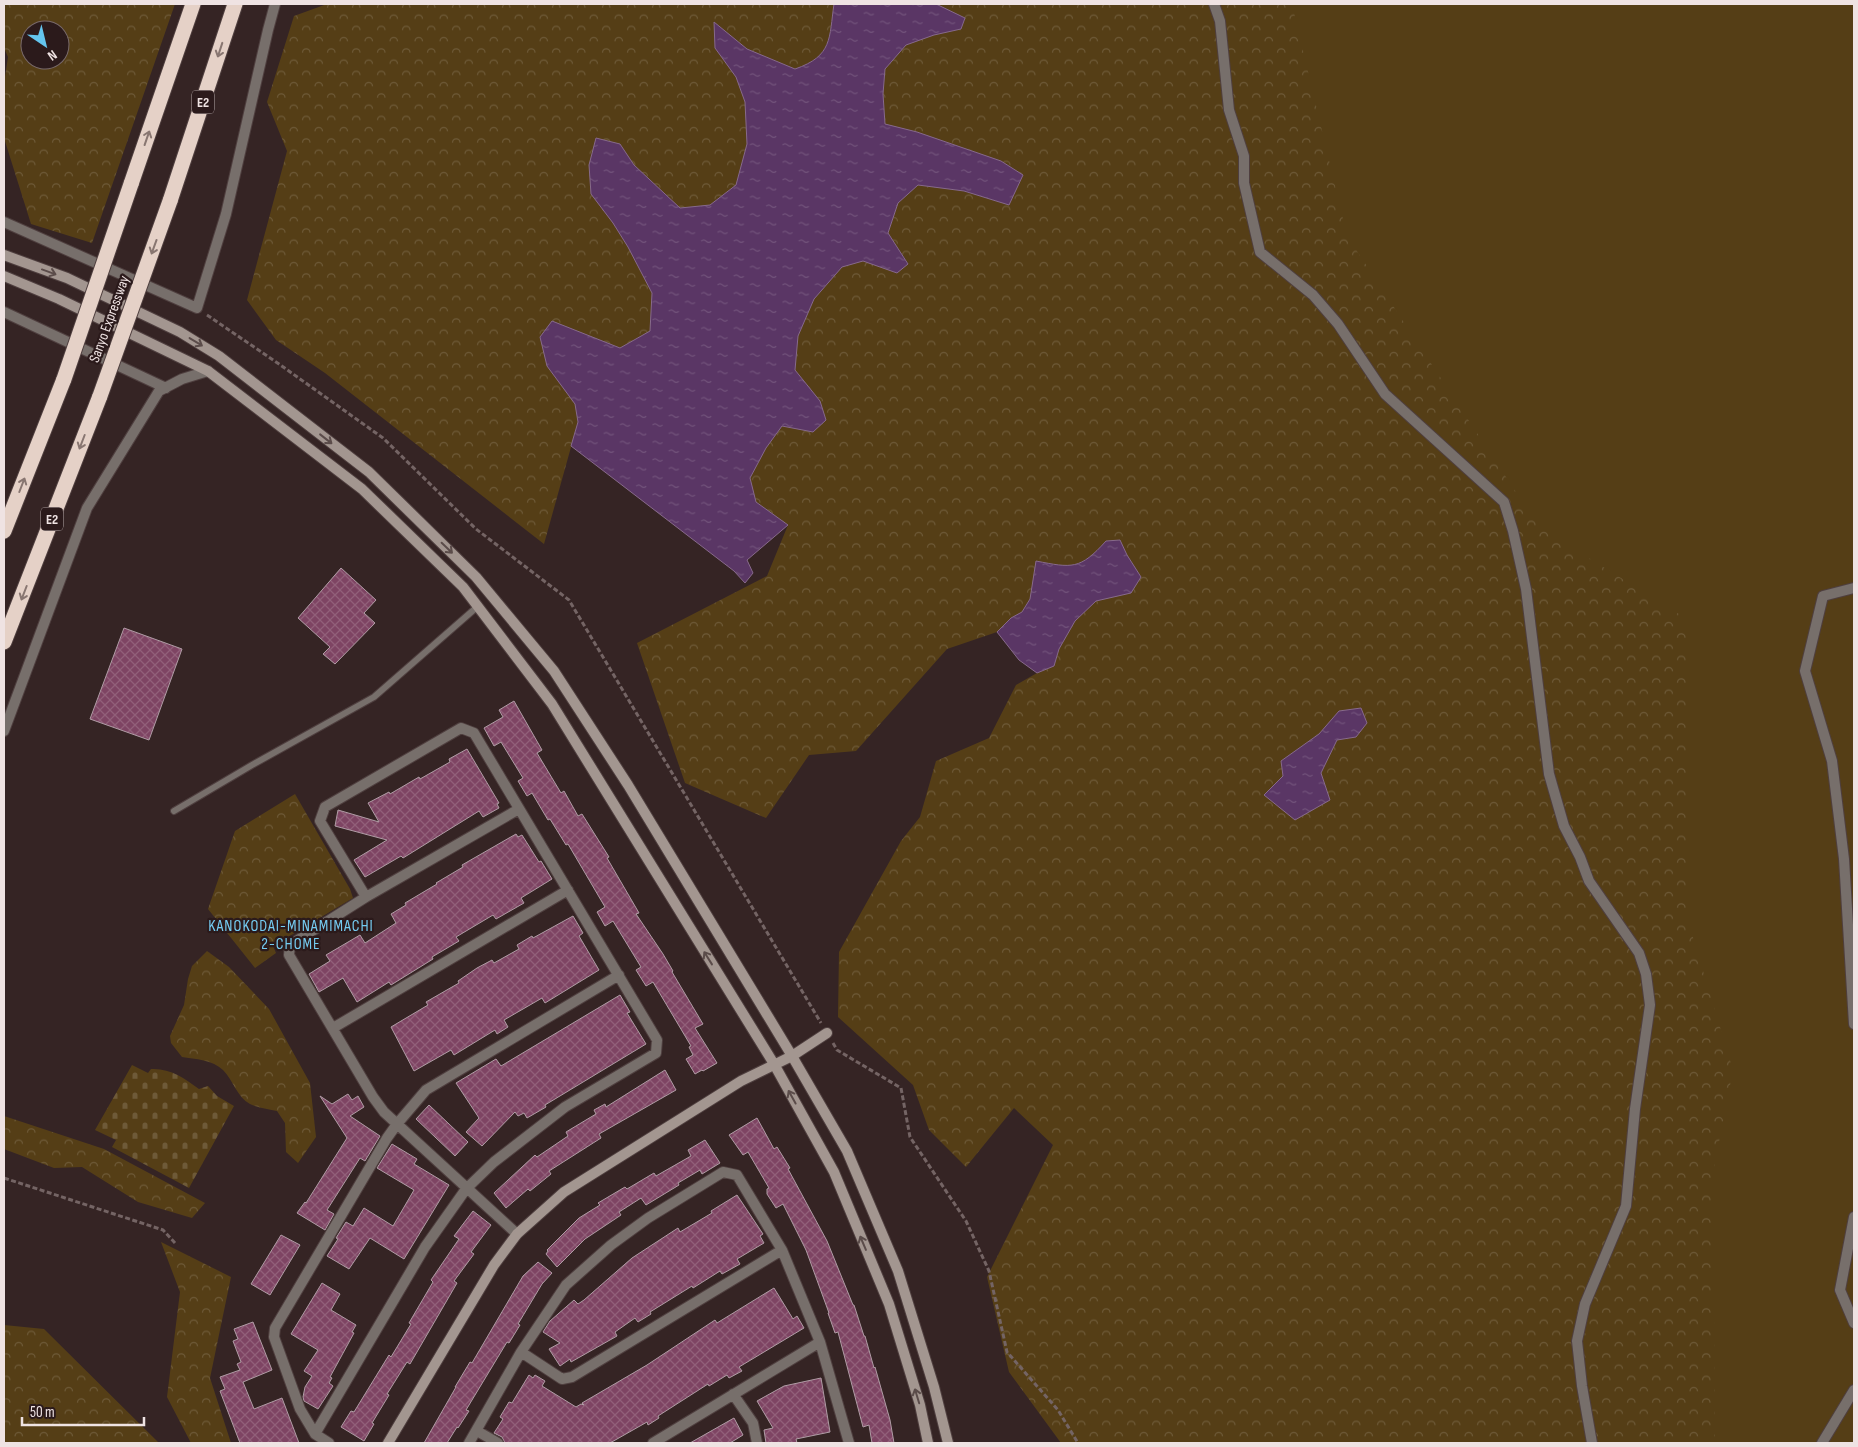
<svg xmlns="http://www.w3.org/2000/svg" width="1858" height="1447" font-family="'Sofia Sans Condensed',sans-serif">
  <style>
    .grass { fill: #553e16 }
    .forest { fill: url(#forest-crowns); fill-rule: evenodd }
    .cemetery { fill: url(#cemetery-stones) }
    .water { fill: url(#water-ripples); stroke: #876a8b }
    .building { fill: url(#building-cross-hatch); stroke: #b09ca5 }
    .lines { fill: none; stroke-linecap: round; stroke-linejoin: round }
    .lane-casing { stroke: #4f3f3f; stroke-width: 8 }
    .street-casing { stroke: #4f3f3f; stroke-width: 12 }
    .secondary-casing { stroke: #4f3f3f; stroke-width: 12 }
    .highway-casing { stroke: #4f3f3f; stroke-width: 17 }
    .path { stroke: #746464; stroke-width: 3; stroke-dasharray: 5 2.5; stroke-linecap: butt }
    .lane { stroke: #776f6b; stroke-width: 6 }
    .street { stroke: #776f6b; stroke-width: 10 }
    .secondary { stroke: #a39690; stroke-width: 10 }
    .highway { stroke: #e5d1c7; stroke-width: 15 }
    .highway-bridge-casing { stroke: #4f3f3f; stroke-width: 17; stroke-linecap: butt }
    .highway-bridge { stroke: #e5d1c7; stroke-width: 15 }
    .oneway { stroke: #887671 }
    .oneway2 { stroke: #5b4c4a }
    .labels { text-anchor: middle; stroke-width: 4.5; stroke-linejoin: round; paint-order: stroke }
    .shield { fill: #2b1a1b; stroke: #b4a7a7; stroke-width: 1 }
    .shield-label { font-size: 14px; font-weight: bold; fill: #efe3e3 }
    .street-label { font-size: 15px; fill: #efe3e3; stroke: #2b1a1b }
    .neighbourhood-label { font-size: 16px; letter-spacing: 1px; fill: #75ccf2; stroke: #2b1a1b }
  </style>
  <defs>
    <pattern id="forest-crowns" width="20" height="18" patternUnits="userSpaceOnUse" patternTransform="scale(1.25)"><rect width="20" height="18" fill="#553e16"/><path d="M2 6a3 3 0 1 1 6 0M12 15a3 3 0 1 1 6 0" fill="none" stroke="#6e5a38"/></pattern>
    <pattern id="cemetery-stones" width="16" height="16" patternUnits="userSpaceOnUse" patternTransform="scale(1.25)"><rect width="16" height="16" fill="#553e16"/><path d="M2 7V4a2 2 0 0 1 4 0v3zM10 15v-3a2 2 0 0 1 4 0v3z" fill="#6e5a38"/></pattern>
    <pattern id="water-ripples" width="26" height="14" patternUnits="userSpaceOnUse" patternTransform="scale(1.25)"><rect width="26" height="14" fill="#5a3665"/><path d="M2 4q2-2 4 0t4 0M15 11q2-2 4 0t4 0" fill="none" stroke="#72537b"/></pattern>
    <pattern id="building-cross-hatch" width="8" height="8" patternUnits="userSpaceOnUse" patternTransform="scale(1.25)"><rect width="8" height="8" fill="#7e4463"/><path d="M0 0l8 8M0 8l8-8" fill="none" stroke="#915f79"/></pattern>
  </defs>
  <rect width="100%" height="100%" fill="#352424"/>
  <!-- grass -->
  <path class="grass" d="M1247,4H1854V1443H1699L1489,539L1316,251Z"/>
  <!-- forest -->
  <path class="forest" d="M4,4H175L92,243L31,224L4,138V83L8,57L4,48ZM30,30H60V60H30Z
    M327,4H834C829,38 833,56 795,69L747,49L714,23L715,48L736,77L745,102L747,144L736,185L710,205L680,208L634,165L620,145L613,223L628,247L652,293L650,331L620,348L595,339L547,366L575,403L578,422L544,544L325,373L276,340L247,300L287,151L267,102L294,16Z
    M936,4H1292L1347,236L1539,527L1687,619L1688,921L1733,1070L1713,1173L1715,1443H1061L1009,1372L987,1277L1053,1145L1014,1108L966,1167L929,1130L913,1085L838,1017L839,952L901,841L920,817L936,761L989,738L1016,685L1037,673L1054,666L1059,649L1075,621L1096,600L1131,592L1141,577L1127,555L1120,540L1106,541C1091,558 1080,568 1057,565L1030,599L1022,612L1011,618L997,632L947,649L856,751L809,755L766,818L685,783L637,643L767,576L788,525L756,502L750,478L766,448L782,426L813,432L820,401L795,370L798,336L814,299L842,267L863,260L897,273L908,263L888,233L898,203L918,185L963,191L1009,205L1023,175L1001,161L917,132L885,125L883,94L885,69L906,45L934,35L961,29L965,18ZM1339,711L1356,737L1337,740L1321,773L1283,776L1281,761L1319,734Z
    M295,794L350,889L353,898L273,946L276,953L255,968L208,909L235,831Z
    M207,951L229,967L269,1009L310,1083L316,1137L298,1163L286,1152L285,1123L277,1111C269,1109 258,1108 250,1104C237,1097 233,1080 223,1070C213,1060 195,1059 182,1057L171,1043L170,1036L184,1005L188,979L192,966Z
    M4,1116L104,1149L205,1203L192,1218L138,1202L82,1167L54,1168L4,1149Z
    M161,1242L231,1277L210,1378L231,1443H191L167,1397L180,1292Z
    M4,1325L44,1329L159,1443H4Z"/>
  <!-- cemetery -->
  <path class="cemetery" d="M132,1065L148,1073L151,1069C170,1068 184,1078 199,1089L208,1086L217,1096L234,1106L189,1188L112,1147L116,1140L95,1130Z"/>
  <!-- water -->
  <path class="water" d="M834,4H936L965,18L961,29L934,35L906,45L885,69L883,94L885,124L917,132L1001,161L1023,175L1009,205L964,191L918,185L898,203L888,233L908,264L897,273L863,261L842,267L814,299L798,336L795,370L820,401L826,420L813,432L782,426L766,448L750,478L756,502L788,525L747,560L753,573L745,583L734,571L571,446L578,422L575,404L547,366L540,337L552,321L620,348L650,331L652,293L628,247L613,223L591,194L589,165L596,138L620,144L634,165L680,208L710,205L736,185L747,144L745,102L736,77L715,48L714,22L747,49L795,69C833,56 829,38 834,4Z
    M1120,540L1127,555L1141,577L1131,593L1096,601L1075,621L1059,649L1054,666L1037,673L1019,660L997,632L1011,618L1022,612L1030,599L1036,561C1072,568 1080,570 1106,541Z
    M1361,708L1367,723L1356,737L1337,740L1321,773L1330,800L1295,820L1264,795L1283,776L1281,761L1319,734L1339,711Z"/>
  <!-- building -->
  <path class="building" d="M341,568L376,600L364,613L375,623L335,664L323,654L330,647L298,618Z
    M124,628L182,649L149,740L90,719Z
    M514,701L542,750L537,753L561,793L564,791L578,816L582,814L609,857L607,858L639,913L636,914L663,954L673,971L672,972L703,1024L695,1028L717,1063L703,1071L702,1070L695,1074L686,1059L693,1055L689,1047L691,1046L653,982L646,986L636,970L641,967L613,921L605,926L597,912L605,907L568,844L566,845L550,819L548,820L532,793L527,796L518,781L523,778L501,742L494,746L484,728L503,717L499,710Z
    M467,749L499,803L497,804L499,808L483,817L479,811L403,858L401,856L365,877L354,860L387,840L335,826L338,810L379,822L368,803L389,792L390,794L419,777L420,779L450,762L449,759Z
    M516,834L518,837L522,835L539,862L541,861L552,879L521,898L524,903L496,919L493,915L456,937L459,941L432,957L433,959L391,985L389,982L357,1002L343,978L319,992L309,974L330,961L326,955L360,935L365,943L396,923L391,914L406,905L405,903L437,884L436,883L463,867L462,865Z
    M573,916L583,933L579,936L599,970L545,1003L542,998L504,1020L508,1027L497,1034L495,1030L454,1055L451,1050L414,1071L391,1027L428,1005L426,1002L459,983L458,981L477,968L492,960L494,963L519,949L517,945L532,936L533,938Z
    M620,995L630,1012L627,1013L646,1044L545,1105L546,1107L527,1118L524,1113L518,1116L515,1112L482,1146L466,1132L479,1118L456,1083L496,1059L501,1066Z
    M665,1070L676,1090L599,1134L601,1138L549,1171L551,1174L530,1191L528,1189L506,1208L494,1193L535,1155L537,1157L568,1136L566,1132L596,1114L594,1110L605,1104L606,1107Z
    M348,1094L352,1100L358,1096L364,1107L350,1116L380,1136L365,1161L360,1158L327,1210L334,1214L325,1230L297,1213L305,1202L306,1203L347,1138L320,1096L332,1104Z
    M429,1105L468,1142L455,1156L416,1119Z
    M757,1118L774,1149L777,1147L790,1168L788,1169L827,1241L853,1305H854L864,1336H865L874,1368L875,1367L890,1420L894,1443H872L869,1425L863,1427L838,1332L835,1333L828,1313H829L806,1250L783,1204L776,1208L767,1194V1189L769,1188L748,1152L743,1155L729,1135Z
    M705,1140L720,1163L702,1174L700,1170L678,1183L679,1185L646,1205L641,1198L619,1212L621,1215L585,1239L557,1267L546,1254L548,1251L547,1250L579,1218L600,1205L598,1203L625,1187L627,1189L654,1173L656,1176L691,1156L688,1150Z
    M392,1144L417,1159L414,1164L449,1185L404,1259L370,1238L349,1269L327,1256L338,1239L336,1238L346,1222L353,1226L364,1208L393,1226L414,1190L377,1168Z
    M737,1195L763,1234L760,1236L764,1243L737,1259L740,1264L722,1274L720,1271L693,1288L692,1286L650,1312L651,1314L638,1322L635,1318L615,1332L617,1336L571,1362L570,1359L560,1366L549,1349L560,1343L543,1332L550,1321L574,1300L578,1304L584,1300L632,1258L678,1228L680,1232L712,1213L711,1211Z
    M473,1211L491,1225L471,1252L474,1254L454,1281L457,1283L410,1364L407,1362L387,1394L389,1395L372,1423L374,1424L364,1441L341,1427L351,1411L354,1412L389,1355L391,1357L411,1324L409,1323L433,1282L431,1280L459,1239L454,1236Z
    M281,1235L300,1245L270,1295L251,1284Z
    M538,1262L552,1273L542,1284L518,1324L520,1325L509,1343L507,1342L466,1410L469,1411L458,1428L457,1427L447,1443H424L456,1387H455L470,1362L472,1363L523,1276Z
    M322,1283L340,1294L331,1310L356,1325L352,1332L354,1333L330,1377L332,1378L329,1383L333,1386L318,1409L304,1401L303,1397L305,1387L312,1376L304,1371L318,1350L291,1334Z
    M774,1288L793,1319L797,1316L804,1328L739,1367L742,1371L729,1378L727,1375L709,1386L708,1384L658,1416L659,1418L648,1425L647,1422L610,1443H505L502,1437L494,1433L503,1419L500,1417L509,1402L512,1403L529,1375L533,1378L535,1375L545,1381L542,1386L576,1407L581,1404L584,1405L582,1403L647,1365L715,1320L717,1323Z
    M253,1322L272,1370L243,1382L254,1409L282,1398L299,1443H240L220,1391L225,1389L220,1377L240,1370L237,1364L241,1362L233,1341L238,1339L234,1329Z
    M821,1378L830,1432L796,1439L797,1443H766L764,1430L773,1428L757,1401L784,1386Z
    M734,1418L743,1435L730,1443H690Z"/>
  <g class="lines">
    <defs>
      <path id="lane" d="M174,811L252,765L374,697L477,607"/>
      <path id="street" d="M1214,4L1220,21L1229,110L1244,156V183L1260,252L1313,295L1338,324L1385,394L1504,502L1513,531L1526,589L1549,774L1564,826L1580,857L1589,881L1639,953L1646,974L1650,1005L1635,1109L1626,1206L1585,1304L1577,1341L1582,1386L1592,1443
        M4,222L197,308L226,214L268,30L275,4
        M4,312L166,388
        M1854,588L1823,596L1805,671L1832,761L1844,859L1854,1024
        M4,731L87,508L159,391L182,379L208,371
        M333,1028L568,890
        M1854,1217L1840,1290L1854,1323
        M517,1234L384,1112L373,1097L289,955L290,945L366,897L519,809
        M521,1352L562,1379L572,1377L782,1250
        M733,1394L753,1423L757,1443
        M477,1431L498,1443
        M315,1434L425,1247L466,1189L494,1162L565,1107L656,1053L657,1040L474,733L461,728L325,807L320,821L366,897
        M329,1443L315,1434L300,1409L274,1337L275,1328L387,1138L397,1124L426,1090L619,975
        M469,1443L521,1352L566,1285L611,1245L648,1218L723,1172L737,1175L782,1250L820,1342L849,1443
        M653,1443L820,1342
        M1822,1443L1854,1390"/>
      <path id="secondary" d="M4,255L67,278L180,332L219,356L369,472L476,577L554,671L628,785L792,1056L847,1151L898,1271L934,1387L948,1443
        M4,276L59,299L208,371L362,489L463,587L552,704L774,1064L834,1172L889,1304L920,1405L928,1443
        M388,1443L494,1265L517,1234L564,1192L741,1081L792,1056L827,1033"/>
      <path id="highway" d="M131,184L193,4
        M170,201L235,4
        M4,531L64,379
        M4,642L100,396"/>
    </defs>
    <!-- lane casing -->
    <use href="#lane" class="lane-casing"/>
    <!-- street casing -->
    <use href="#street" class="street-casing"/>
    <!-- secondary casing -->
    <use href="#secondary" class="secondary-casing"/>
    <!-- highway casing -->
    <use href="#highway" class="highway-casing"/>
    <!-- path -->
    <path class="path" d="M207,315L279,364L383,438L476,529L569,600L821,1023
      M833,1043L837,1050L901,1088L910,1137L966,1221L989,1271L1007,1352L1058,1410L1078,1443
      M4,1178L163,1230L175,1243"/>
    <!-- lane -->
    <use href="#lane" class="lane"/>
    <!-- street -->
    <use href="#street" class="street"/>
    <!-- secondary -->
    <use href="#secondary" class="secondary"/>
    <!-- highway -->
    <use href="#highway" class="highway"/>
    <defs>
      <path id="highway-bridge" d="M64,379L131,184
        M100,396L170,201"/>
    </defs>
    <!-- highway-bridge casing -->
    <use href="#highway-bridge" class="highway-bridge-casing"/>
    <!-- highway-bridge -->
    <use href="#highway-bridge" class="highway-bridge"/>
  </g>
  <!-- one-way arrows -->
  <defs><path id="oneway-shaft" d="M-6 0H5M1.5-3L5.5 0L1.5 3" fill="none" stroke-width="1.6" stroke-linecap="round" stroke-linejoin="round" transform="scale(1.25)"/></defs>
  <g class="oneway">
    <use href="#oneway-shaft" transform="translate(220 50) rotate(108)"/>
    <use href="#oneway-shaft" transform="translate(147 138) rotate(-71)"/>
    <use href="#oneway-shaft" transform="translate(154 247) rotate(110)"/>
    <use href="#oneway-shaft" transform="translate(82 442) rotate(111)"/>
    <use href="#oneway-shaft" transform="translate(22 485) rotate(-69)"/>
    <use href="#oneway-shaft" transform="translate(24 593) rotate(111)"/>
  </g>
  <g class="oneway2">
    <use href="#oneway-shaft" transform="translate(49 272) rotate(20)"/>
    <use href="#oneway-shaft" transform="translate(196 342) rotate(31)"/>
    <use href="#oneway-shaft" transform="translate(326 439) rotate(38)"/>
    <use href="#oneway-shaft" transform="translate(447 548) rotate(44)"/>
    <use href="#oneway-shaft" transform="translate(708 958) rotate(-122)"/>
    <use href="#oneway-shaft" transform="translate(792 1097) rotate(-119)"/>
    <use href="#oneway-shaft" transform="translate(863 1243) rotate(-113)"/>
    <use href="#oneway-shaft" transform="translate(917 1396) rotate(-107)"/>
  </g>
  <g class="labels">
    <!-- shield labels -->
    <g class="shield">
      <rect x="192" y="90.5" width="22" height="23" rx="4"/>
      <rect x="41" y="507.5" width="22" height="23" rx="4"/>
    </g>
    <g class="shield-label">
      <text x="203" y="107">E2</text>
      <text x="52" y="524">E2</text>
    </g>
    <!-- street labels -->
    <g class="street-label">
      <text transform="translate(109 319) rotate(-70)" y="5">Sanyo Expressway</text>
    </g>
    <!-- neighbourhood labels -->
    <g class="neighbourhood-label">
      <text x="291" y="931">KANOKODAI-MINAMIMACHI<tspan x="291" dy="18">2-CHOME</tspan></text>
    </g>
  </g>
  <!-- border -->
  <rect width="1858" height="1447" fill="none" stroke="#efe3e3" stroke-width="10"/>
  <!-- north arrow -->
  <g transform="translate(45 45) rotate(145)"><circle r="24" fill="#2b1a1b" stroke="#796a6b"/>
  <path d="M0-4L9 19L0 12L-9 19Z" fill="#64c5ee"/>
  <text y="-8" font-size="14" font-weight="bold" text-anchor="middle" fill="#efe3e3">N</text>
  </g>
  <!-- scale -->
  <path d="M22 1417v8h122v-8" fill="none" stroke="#efe3e3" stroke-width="2.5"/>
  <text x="30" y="1417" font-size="15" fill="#efe3e3" stroke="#2b1a1b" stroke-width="4" paint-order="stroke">50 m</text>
</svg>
